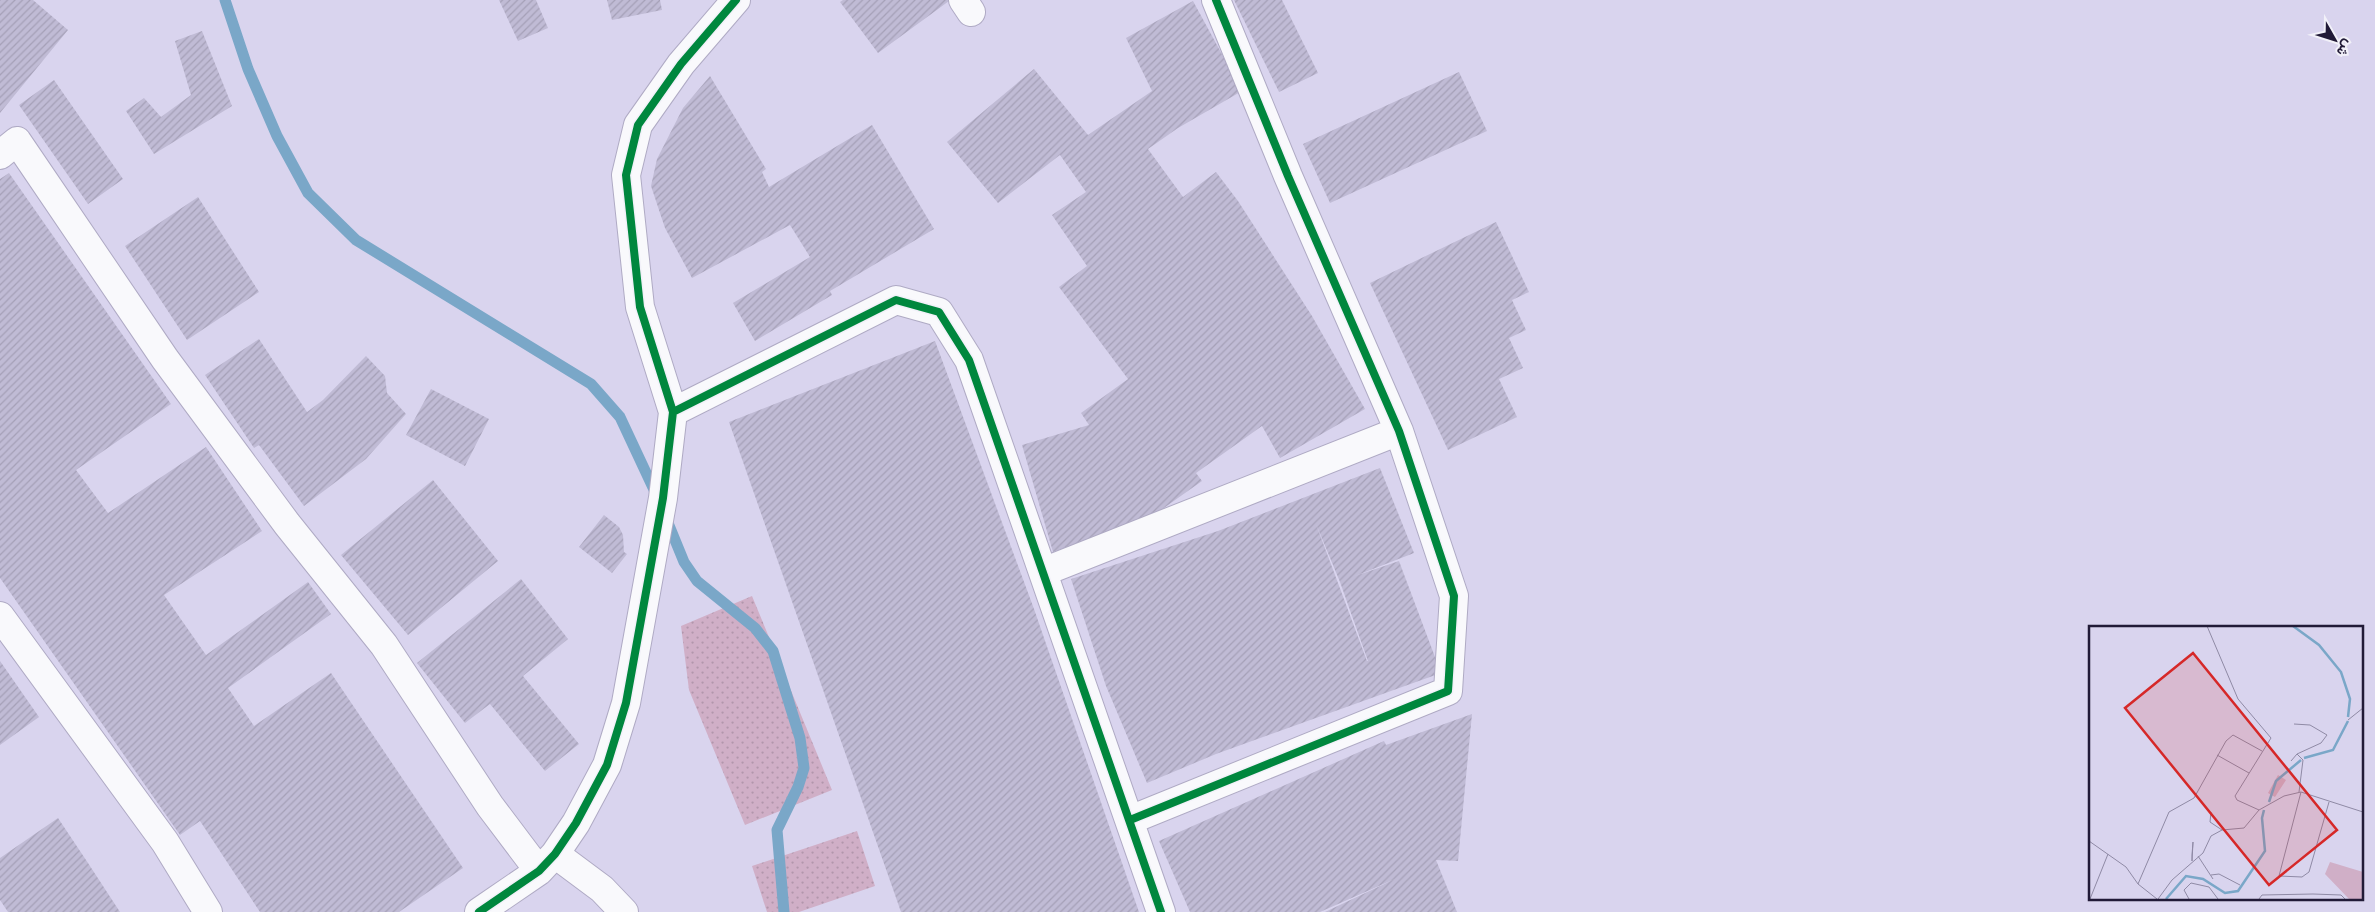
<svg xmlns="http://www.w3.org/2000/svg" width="2375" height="912" font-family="Jost,Vazirmatn,sans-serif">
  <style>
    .park { fill: url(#park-dots) }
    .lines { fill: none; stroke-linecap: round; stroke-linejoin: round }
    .stream { stroke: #7aa7c8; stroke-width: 11 }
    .building { fill: url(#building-hatch); fill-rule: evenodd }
    .street-casing { stroke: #afaac4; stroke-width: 30 }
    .street { stroke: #f9f9fc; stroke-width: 28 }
    .cycleway-casing { stroke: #f2f1f9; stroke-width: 11 }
    .cycleway { stroke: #00873e; stroke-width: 8 }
    .inset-river { fill: none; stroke: #7aa7c8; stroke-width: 2.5 }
    .inset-road { fill: none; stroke: #8f8aa5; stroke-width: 1 }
    .view { fill: #d62828; fill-opacity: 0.15; stroke: #d62828; stroke-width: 2.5 }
    .inset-edge { fill: none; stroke: #211a37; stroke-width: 2.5 }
  </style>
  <defs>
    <pattern id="park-dots" width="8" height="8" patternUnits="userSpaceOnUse" patternTransform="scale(1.25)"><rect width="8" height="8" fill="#d0afc7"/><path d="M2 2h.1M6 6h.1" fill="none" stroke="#b296ac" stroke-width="1.8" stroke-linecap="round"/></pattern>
    <pattern id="building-hatch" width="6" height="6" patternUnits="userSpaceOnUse" patternTransform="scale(1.25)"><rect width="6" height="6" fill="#c0bbd5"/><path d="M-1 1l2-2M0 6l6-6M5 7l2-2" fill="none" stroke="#a5a0b7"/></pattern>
  </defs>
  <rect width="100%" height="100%" fill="#d9d4ee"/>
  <!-- park -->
  <path class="park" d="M752,596L832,790L745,825L689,690L681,626Z
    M857,831L875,886L799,912H767L752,866Z"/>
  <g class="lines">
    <!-- stream -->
    <path class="stream" d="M225,0L248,69L277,136L308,193L356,240L591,384L620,417L656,494
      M666,518L684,562L697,581L755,628L773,651L800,738L804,768L798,787L777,830L784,912"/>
  </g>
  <!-- building -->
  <path class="building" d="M0,0H33L68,30L0,113Z
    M499,0H536L548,28L518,41Z
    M607,0H660L662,10L612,20Z
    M843,0H948L949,1L878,53L840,2Z
    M1234,0H1282L1318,73L1279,92Z
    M1193,1L1242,91L1178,128L1148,149L1183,197L1216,172L1238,201L1312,316L1365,409L1280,458L1262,426L1196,473L1202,481L1154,515L1053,552L1022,445L1089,425L1081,413L1128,379L1059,287L1087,266L1052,215L1086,192L1060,155L998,203L947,142L1034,69L1088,135L1152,91L1126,38Z
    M202,31L232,106L154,154L126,111L144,98L161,117L191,95L175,41Z
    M1459,72L1487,131L1330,203L1303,144Z
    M710,76L766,169L762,172L769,187L872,125L934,229L830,291L832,295L755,341L733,303L810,257L790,225L692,278L665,228L651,186L657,159L683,108Z
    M54,80L123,179L88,204L19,105Z
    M9,173L171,404L76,470L108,513L206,447L262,531L164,595L206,655L308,582L331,614L228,688L254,726L331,673L463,868L399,912H260L200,821L180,835L0,578V179Z
    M198,197L259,292L187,340L125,246Z
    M1496,222L1529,292L1512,300L1526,330L1509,338L1523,368L1499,379L1517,417L1448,450L1370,283Z
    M259,339L307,412L323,400L366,356L385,376L387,393L406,414L366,459L304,506L259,445L254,448L205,375Z
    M935,341L1034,609L1139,912H901L729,422Z
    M431,389L489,419L465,466L406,435Z
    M1380,468L1414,553L1355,576L1399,561L1441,673L1216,754L1147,783L1106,686L1071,579L1218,531ZM1316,524L1340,582L1368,661H1367Z
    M433,480L498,561L408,635L341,555Z
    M604,515L619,527L623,535L624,552L627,554L612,573L579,547Z
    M521,579L568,639L523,676L579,744L545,771L490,704L465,723L417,663Z
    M0,661L39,717L0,745Z
    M1472,714L1458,861L1436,860L1457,912H1325L1397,878L1320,912H1190L1159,841L1384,741L1386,745Z
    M58,818L88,863L120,912H8L0,900V858Z"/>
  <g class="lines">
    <defs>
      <path id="street" d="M963,0L971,12
        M0,155L17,141L165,359L287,524L384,645L490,806L539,871
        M673,412L896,300L939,312L969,360L1161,912
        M1043,572L1399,431
        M0,616L165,842L208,912
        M1130,820L1448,691L1454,596L1399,431L1288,176L1216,0
        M555,854L602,889L624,912
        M479,912L539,871L555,854L576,823L607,765L626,703L663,498L673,412L640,307L626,175L638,125L681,64L736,0"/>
    </defs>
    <!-- street casing -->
    <use href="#street" class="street-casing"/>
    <!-- street -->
    <use href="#street" class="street"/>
    <defs>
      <path id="cycleway" d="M673,412L896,300L939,312L969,360L1161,912
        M1130,820L1448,691L1454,596L1399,431L1288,176L1216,0
        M479,912L539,871L555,854L576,823L607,765L626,703L663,498L673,412L640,307L626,175L638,125L681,64L736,0"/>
    </defs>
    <!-- cycleway casing -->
    <use href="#cycleway" class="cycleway-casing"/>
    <!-- cycleway -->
    <use href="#cycleway" class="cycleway"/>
  </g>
  <!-- overview -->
  <g transform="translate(2089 626)">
    <rect width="274" height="274" fill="#d9d4ee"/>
    <path d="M189,149L197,154L186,171L179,167ZM241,236L274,246V273H260L236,248Z" fill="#d0afc7"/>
    <path class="inset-river" d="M204,0L230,19L252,46L261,73L259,91M215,132L244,124L259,95M180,176L187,155L212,134M77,273L97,250L114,253L136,267L149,265L176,225L173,192L175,184"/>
    <path class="inset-road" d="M118,0L149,73L182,112L146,170L148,174L170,184M259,94L274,82M205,98L221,99L238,109L232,117L208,128M128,129L160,147M202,135L208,128L214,134L210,166M212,166L190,250L213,251L220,246L240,176M122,186L121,196L133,204M0,215L37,241L49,258L68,273M104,216L103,235V229ZM109,230L124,253M122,249L130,248L151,259M49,258L80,186L105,172L137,115L144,109L173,125M1,273L19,228M69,273L83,254L114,227L122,210L133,204L155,202L170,184L195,170L212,166L274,186M100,273L95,264L102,257L120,261L129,273M170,273L173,269L224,268L252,269L256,273"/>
    <path class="view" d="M104,27L248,204L180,259L36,82Z"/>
    <rect width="274" height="274" class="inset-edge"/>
  </g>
  <!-- north arrow -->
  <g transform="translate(2335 40) rotate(129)" stroke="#f2f1f9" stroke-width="4" paint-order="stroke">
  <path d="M0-4L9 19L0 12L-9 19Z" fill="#211a37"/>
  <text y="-8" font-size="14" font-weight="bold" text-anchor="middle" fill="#211a37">ش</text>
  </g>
</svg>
